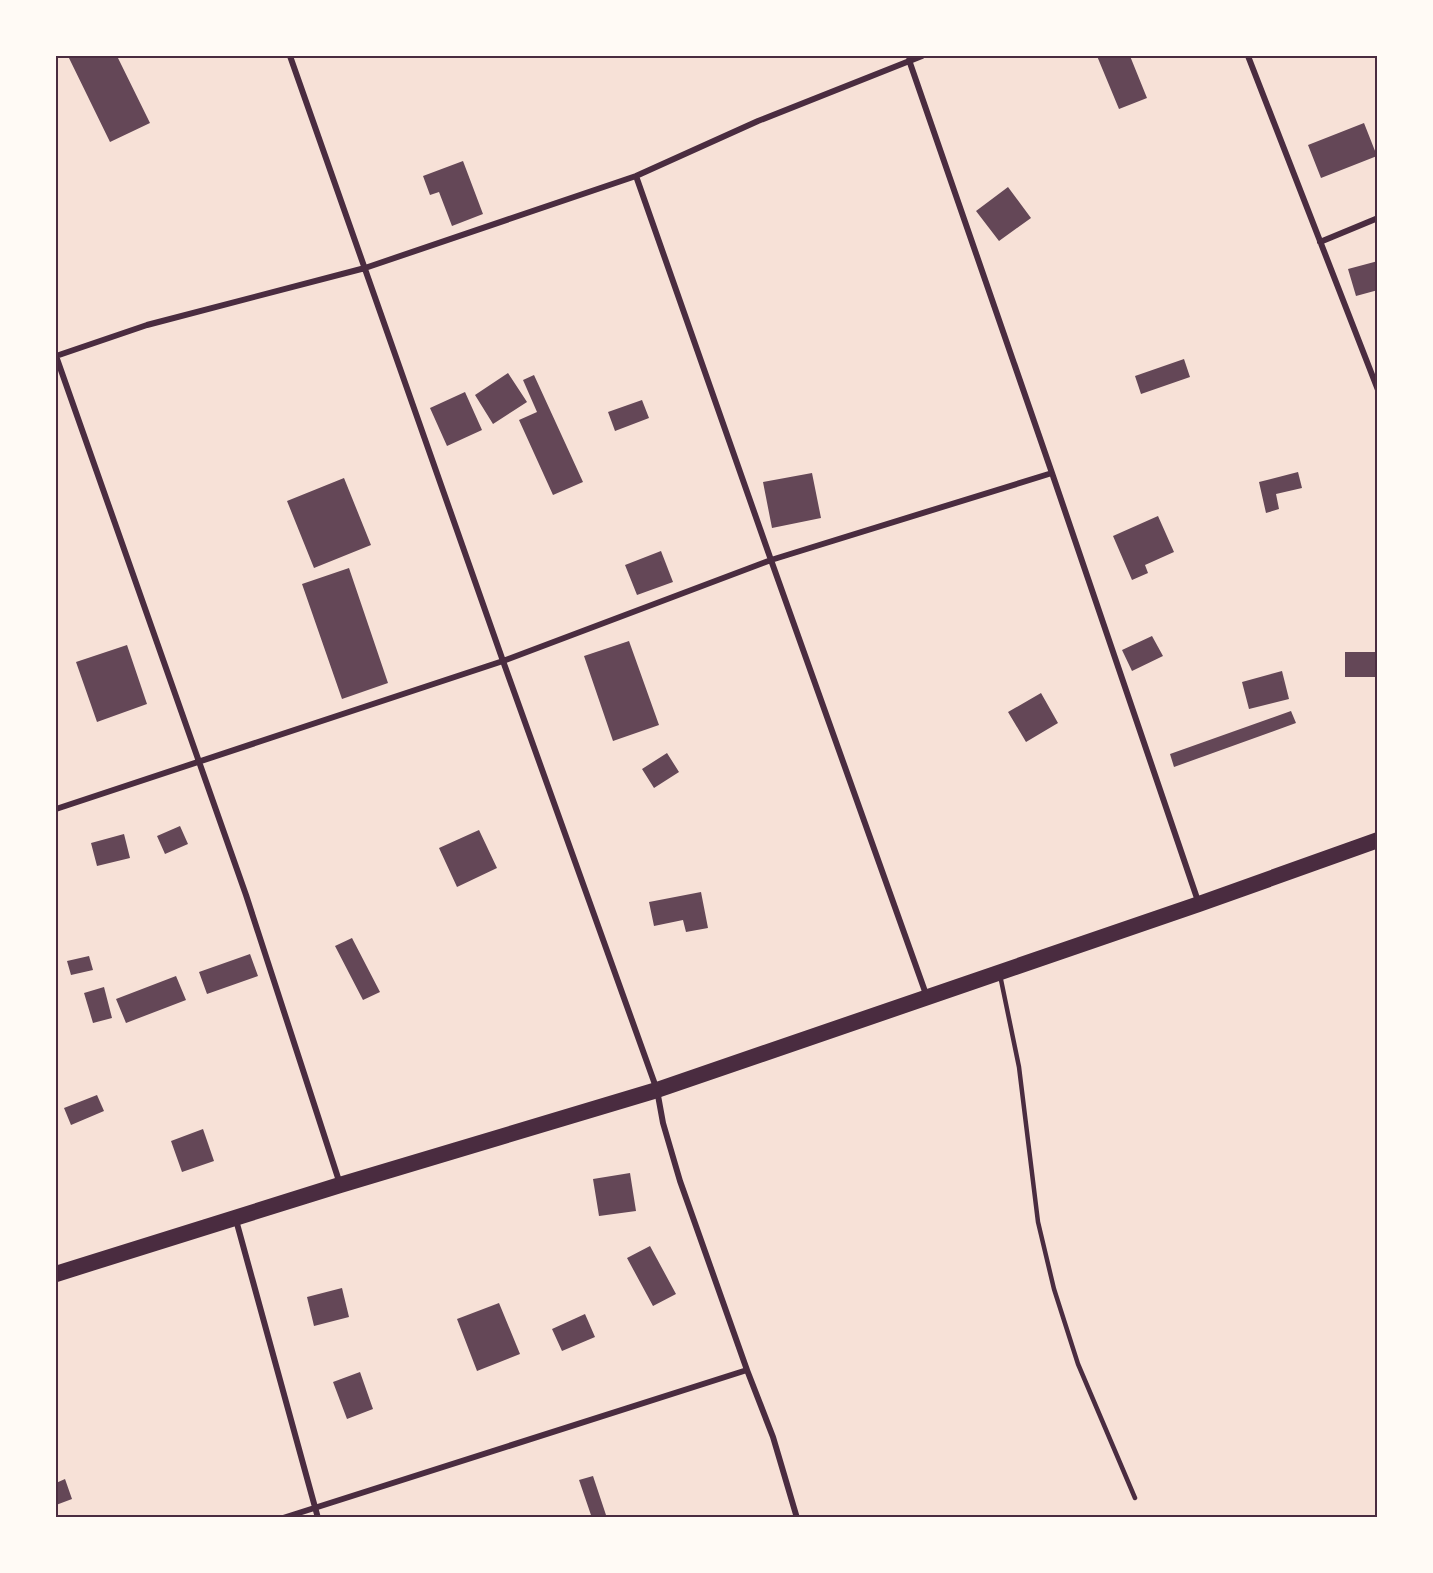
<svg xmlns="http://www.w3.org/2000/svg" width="1433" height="1573" font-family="'Noto Sans',sans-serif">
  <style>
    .building { fill: #644757 }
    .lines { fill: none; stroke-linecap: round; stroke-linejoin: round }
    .service { stroke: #4a2c40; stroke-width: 4.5 }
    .minor { stroke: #4a2c40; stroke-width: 6 }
    .trunk { stroke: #4a2c40; stroke-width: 16 }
    .neatline { fill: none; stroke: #4a2c40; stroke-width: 2 }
  </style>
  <rect width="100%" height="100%" fill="#f7e1d7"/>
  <!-- building -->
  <path class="building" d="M68,56H117L150,123L110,142Z
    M1097,56H1130L1147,98L1119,109Z
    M1364,123L1377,156L1321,178L1308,145Z
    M463,161L483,214L452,226L439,192L430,195L423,176Z
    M1008,187L1031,218L999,241L976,211Z
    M1378,261V290L1356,296L1348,269Z
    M1184,359L1190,377L1141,394L1135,376Z
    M508,373L527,402L493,424L475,395Z
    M534,375L583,482L553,495L519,420L537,412L523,380Z
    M465,392L482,430L447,446L430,408Z
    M642,400L649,418L615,431L608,412Z
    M1298,472L1302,488L1276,494L1279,509L1266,513L1259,482Z
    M812,473L821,518L772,528L763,482Z
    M344,478L371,545L314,568L287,501Z
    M1158,516L1174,552L1145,565L1148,573L1132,580L1113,536Z
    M661,551L673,582L637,595L625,565Z
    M349,568L388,683L342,699L302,584Z
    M1152,636L1163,656L1132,671L1122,650Z
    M629,641L659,725L613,741L584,656Z
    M127,645L147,704L97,722L76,662Z
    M1345,652H1378V677H1345Z
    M1282,671L1289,699L1249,709L1242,682Z
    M1041,693L1058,723L1026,742L1008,712Z
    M1291,711L1296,723L1174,767L1170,754Z
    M667,753L679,772L654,788L642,769Z
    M180,826L188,844L165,854L157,836Z
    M479,830L497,868L457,887L439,848Z
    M124,834L130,858L97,866L91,843Z
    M701,892L708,928L686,932L683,920L654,926L649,902Z
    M352,938L380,992L363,1000L335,946Z
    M250,954L258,976L207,994L199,972Z
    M89,956L93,970L71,975L67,961Z
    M176,976L186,1000L126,1023L116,999Z
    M104,987L112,1018L93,1023L84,993Z
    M97,1095L104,1111L71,1125L64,1108Z
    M203,1129L214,1161L182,1172L171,1141Z
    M630,1173L636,1211L599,1216L593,1179Z
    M650,1246L676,1294L653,1306L627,1258Z
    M342,1288L349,1317L314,1326L307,1297Z
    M499,1303L520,1354L477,1371L457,1319Z
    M585,1314L595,1337L562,1351L552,1329Z
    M360,1372L373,1409L347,1419L333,1382Z
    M593,1476L607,1518H592L579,1480Z
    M65,1479L72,1499L56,1505V1483Z"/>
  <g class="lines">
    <!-- service -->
    <path class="service" d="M1000,975L1019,1067L1038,1222L1054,1289L1078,1364L1135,1498"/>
    <!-- minor -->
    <path class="minor" d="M290,56L503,661L657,1090L663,1123L680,1181L747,1370L773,1437L797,1518
      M1248,56L1378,390
      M909,60L1052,473L1199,904
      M636,176L771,560L927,997
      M1320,242L1378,218
      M56,356L147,325L365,268L636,176L758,121L922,56
      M56,356L246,895L340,1184
      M56,809L503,661L771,560L1052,473
      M236,1220L318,1518
      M283,1518L747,1370"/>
    <!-- trunk -->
    <path class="trunk" d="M56,1274L340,1185L657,1090L1199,904L1378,840"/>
  </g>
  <!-- border -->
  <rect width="1433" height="1573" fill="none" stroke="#fffaf5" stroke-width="114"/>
  <rect x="57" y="57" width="1319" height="1459" class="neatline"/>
</svg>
